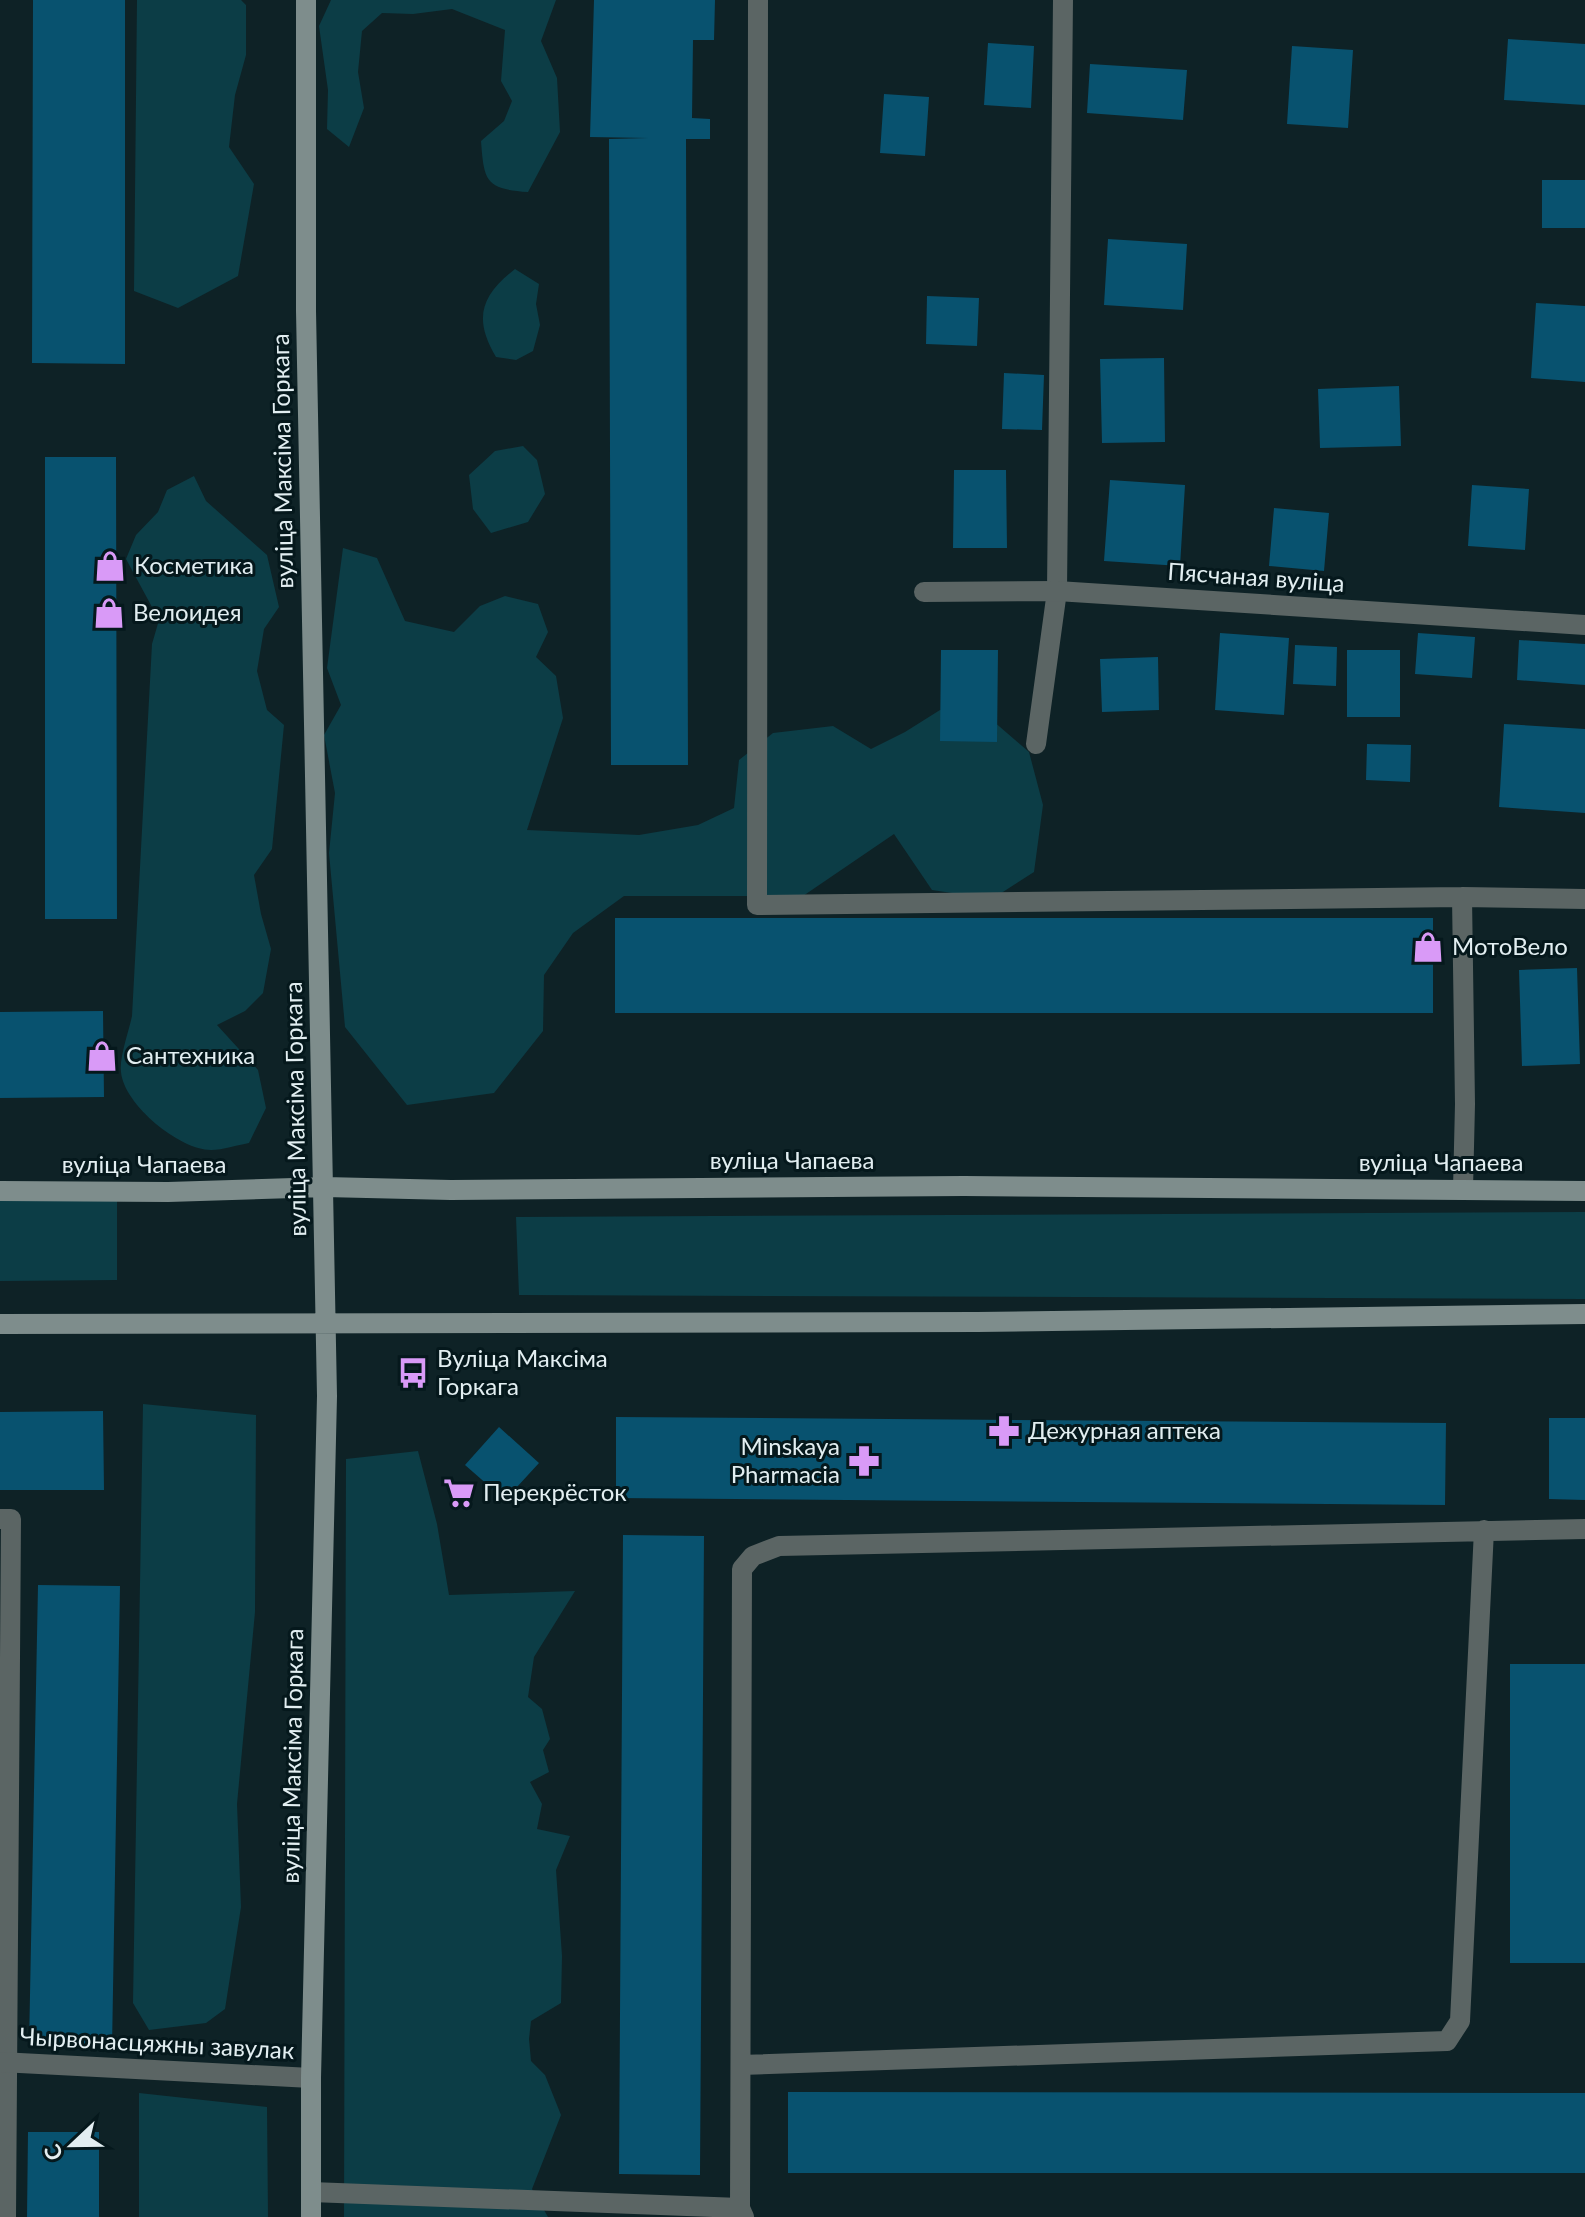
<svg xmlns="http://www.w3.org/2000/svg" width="1585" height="2217" font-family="Lato,sans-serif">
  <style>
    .green { fill: #0c3d46 }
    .building { fill: #08526f }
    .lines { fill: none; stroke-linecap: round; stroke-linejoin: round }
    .lane { stroke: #5b6564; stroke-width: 20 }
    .street { stroke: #5b6564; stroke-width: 20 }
    .secondary { stroke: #7e8d8c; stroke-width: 20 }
    .labels { text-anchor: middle; stroke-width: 6; stroke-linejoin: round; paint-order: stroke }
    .street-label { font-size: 24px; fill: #e2eef1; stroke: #05181c }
    .poi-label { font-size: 24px; fill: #e2eef1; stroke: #05181c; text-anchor: start }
  </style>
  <rect width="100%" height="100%" fill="#0e2226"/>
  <!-- green -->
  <path class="green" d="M137,0H241L246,5V55L235,95L229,147L254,184L238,276L178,308L134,291Z
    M331,0H556L541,41L557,78L560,132L528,192C486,189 484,182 481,141L504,121L512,101L501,81L505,30L452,9L413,14L382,13L362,31L358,72L364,108L349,147L327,129L328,90L319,26Z
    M515,269L539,284L536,304L540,325L533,351L516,360L496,357C473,318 481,296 515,269Z
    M523,446L537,460L545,494L528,522L491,533L473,509L469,475L495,451Z
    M194,476L206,501L267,555L279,607L264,629L257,671L267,710L284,725L272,849L254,875L261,914L271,949L263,993L245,1011L217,1025L258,1070L266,1108L249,1143C237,1145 223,1150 211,1150C180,1150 124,1105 121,1072C119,1058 129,1031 132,1016L152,644L159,620L126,559L136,535L158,512L167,490Z
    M343,548L377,558L405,621L454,632L480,606L505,596L538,604L548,632L536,657L556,676L563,718L527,830L639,835L698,825L734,808L739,760L773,733L833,726L871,749L905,732L940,710L985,714L1029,752L1043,805L1034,872L992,899L932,890L894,834L803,896H624L573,933L544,975L543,1031L494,1093L407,1105L345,1027L329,853L335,793L324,735L341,705L327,668Z
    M0,1196H117V1280L0,1281Z
    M1585,1212V1299L519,1295L516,1217Z
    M143,1404L256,1415L255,1612L237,1804L241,1907L225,2009L206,2023L149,2030L133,2003Z
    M418,1451L437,1524L449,1595L575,1591L534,1657L528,1697L542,1709L550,1739L543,1750L549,1772L530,1782L542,1804L537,1829L570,1836L556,1870L562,1956L561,2003L531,2021L529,2039L531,2061L545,2075L561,2115L532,2189L548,2217H344L346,1459Z
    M139,2093L267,2107L268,2217H139Z"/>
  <!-- building -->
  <path class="building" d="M33,0H125V364L32,363Z
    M594,0H715L714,40H693L692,118L710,119V139H686L688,765H611L609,139L648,138L590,137Z
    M1508,39L1585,44V105L1504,100Z
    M988,43L1034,46L1031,108L984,105Z
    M1292,46L1353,50L1348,128L1287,124Z
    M1090,64L1187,70L1183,120L1087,113Z
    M884,94L929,97L925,156L880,153Z
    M1542,180H1585V228H1542Z
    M1108,239L1187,244L1183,310L1104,305Z
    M927,296L979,298L977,346L926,344Z
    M1536,303L1585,306V382L1531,378Z
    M1164,358L1165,442L1102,443L1100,359Z
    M1004,373L1044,375L1042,430L1002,429Z
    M1399,386L1401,446L1320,448L1318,389Z
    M45,457H116L117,919H45Z
    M954,470H1006L1007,548H953Z
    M1110,480L1185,485L1180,566L1104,561Z
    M1472,485L1529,489L1525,550L1468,546Z
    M1274,508L1329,513L1324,571L1269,566Z
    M1220,633L1289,638L1284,715L1215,710Z
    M1418,633L1475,637L1472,678L1415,674Z
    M1519,640L1585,644V685L1517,680Z
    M1295,645L1337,647L1336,686L1293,684Z
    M941,650H998L997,742L940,741Z
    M1347,650H1400V717H1347Z
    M1158,657L1159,710L1102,712L1100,659Z
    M1504,724L1585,729V813L1499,807Z
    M1367,744L1411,745L1410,782L1366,780Z
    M615,918H1433V1013H615Z
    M1577,968L1580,1064L1522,1066L1519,970Z
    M103,1011L104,1097L0,1098V1012Z
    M103,1411L104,1490H0V1412Z
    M616,1417L1446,1423L1445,1505L616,1498Z
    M1549,1418H1585V1500L1549,1499Z
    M499,1427L539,1463L505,1500L465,1465Z
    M623,1535L704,1536L700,2175L619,2174Z
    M38,1585L120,1586L112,2048L29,2046Z
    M1510,1664H1585V1963H1510Z
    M788,2092L1585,2093V2173H788Z
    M28,2132H99V2217H27Z"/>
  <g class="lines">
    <!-- lane -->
    <path class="lane" d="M758,0L757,905L1462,897
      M1036,744L1057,591L1063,0
      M1463,1189L1465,1104L1462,897L1585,899
      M0,1519H11L6,2217
      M741,2065L1447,2041L1460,2021L1484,1530
      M311,2192L740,2208
      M744,2217L740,2208L742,1569L753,1556L779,1546L1585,1529"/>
    <!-- street -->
    <path class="street" d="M924,592L1057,591L1585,625
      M0,2062L311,2078"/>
    <!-- secondary -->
    <path class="secondary" d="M306,0V311L327,1396L311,2078V2217
      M0,1191L168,1192L325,1187L451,1190L964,1186L1585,1191
      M0,1324L977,1322L1585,1314"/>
  </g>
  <!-- icons -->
  <defs>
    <symbol id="shop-bare" viewBox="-9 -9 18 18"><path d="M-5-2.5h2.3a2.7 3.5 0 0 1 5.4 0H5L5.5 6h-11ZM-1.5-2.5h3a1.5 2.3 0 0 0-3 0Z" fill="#d99af7" stroke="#05181c" stroke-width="2.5" paint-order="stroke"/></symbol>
    <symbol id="bus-bare" viewBox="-9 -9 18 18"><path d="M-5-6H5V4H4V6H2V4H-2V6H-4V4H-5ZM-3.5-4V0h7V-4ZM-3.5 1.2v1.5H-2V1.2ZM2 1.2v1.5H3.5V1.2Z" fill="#d99af7" stroke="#05181c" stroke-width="2.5" paint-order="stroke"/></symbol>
    <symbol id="pharmacy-bare" viewBox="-9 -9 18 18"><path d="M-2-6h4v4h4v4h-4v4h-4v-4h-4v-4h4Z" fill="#d99af7" stroke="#05181c" stroke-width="2.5" paint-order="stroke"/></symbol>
    <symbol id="supermarket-bare" viewBox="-9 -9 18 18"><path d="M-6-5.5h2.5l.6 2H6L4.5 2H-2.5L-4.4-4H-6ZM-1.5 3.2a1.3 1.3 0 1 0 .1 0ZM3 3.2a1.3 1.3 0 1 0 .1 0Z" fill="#d99af7" stroke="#05181c" stroke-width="2.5" paint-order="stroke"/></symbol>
  </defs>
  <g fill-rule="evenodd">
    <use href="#shop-bare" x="88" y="544" width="44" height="44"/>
    <use href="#shop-bare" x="87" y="591" width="44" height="44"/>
    <use href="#shop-bare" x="1406" y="925" width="44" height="44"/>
    <use href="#shop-bare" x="80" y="1034" width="44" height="44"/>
    <use href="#bus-bare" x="391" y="1351" width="44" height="44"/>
    <use href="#pharmacy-bare" x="982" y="1409" width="44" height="44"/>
    <use href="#pharmacy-bare" x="842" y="1439" width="44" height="44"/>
    <use href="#supermarket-bare" x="437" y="1471" width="44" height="44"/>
  </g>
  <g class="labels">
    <!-- street labels -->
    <g class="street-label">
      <text transform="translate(283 461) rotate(-91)" y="8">вуліца Максіма Горкага</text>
      <text transform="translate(1256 578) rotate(4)" y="8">Пясчаная вуліца</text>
      <text transform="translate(296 1109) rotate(-91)" y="8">вуліца Максіма Горкага</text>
      <text x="792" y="1169">вуліца Чапаева</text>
      <text x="1441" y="1171">вуліца Чапаева</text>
      <text x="144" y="1173">вуліца Чапаева</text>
      <text transform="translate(293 1756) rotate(-89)" y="8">вуліца Максіма Горкага</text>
      <text transform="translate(157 2044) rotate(3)" y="8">Чырвонасцяжны завулак</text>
    </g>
    <!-- poi labels -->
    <g class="poi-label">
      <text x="134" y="574">Косметика</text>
      <text x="133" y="621">Велоидея</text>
      <text x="1452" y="955">МотоВело</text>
      <text x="126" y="1064">Сантехника</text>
      <text x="437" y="1367">Вуліца Максіма<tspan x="437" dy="28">Горкага</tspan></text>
      <text x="1028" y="1439">Дежурная аптека</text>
      <text x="840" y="1455" text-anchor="end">Minskaya<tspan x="840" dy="28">Pharmacia</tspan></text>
      <text x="483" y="1501">Перекрёсток</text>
    </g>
  </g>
  <!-- north arrow -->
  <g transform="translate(72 2145) rotate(248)" stroke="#05181c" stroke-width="6" paint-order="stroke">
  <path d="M0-6L14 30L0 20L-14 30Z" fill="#e2eef1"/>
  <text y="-12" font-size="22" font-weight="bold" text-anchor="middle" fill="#e2eef1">С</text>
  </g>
</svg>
